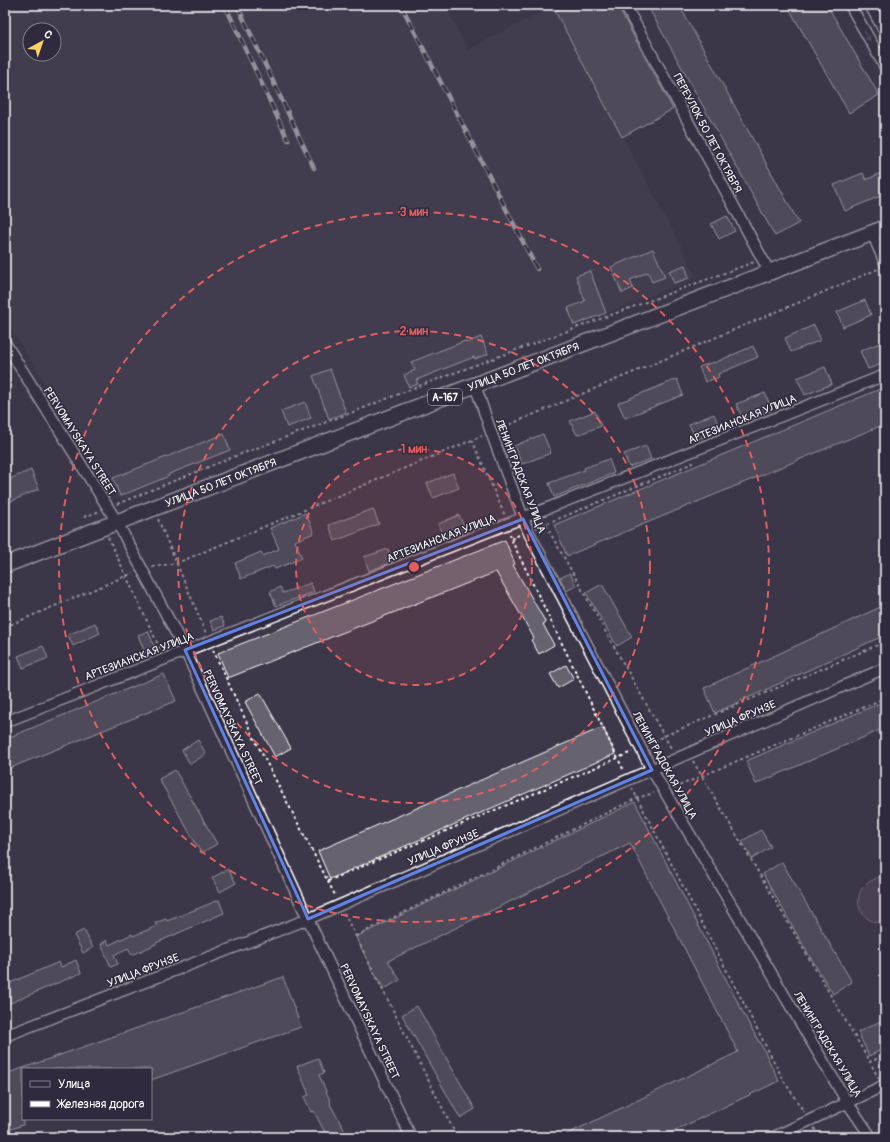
<svg xmlns="http://www.w3.org/2000/svg" width="890" height="1142" font-family="Pangolin,sans-serif">
  <style>
    .built { fill: #494455; fill-rule: evenodd }
    .green { fill: #555060; stroke: #aaa8b0 }
    .building { fill: #666270; stroke: #fff }
    .lines { fill: none; stroke-linecap: round; stroke-linejoin: round }
    .minor-casing { stroke: #fff; stroke-width: 13 }
    .highway-casing { stroke: #fff; stroke-width: 18 }
    .path { stroke: #fff; stroke-width: 2; stroke-dasharray: 3 3; stroke-linecap: butt }
    .minor { stroke: #2f2a3d; stroke-width: 10 }
    .highway { stroke: #2f2a3d; stroke-width: 15 }
    .rail-casing { stroke: #fff; stroke-width: 4.5 }
    .rail { stroke: #2f2a3d; stroke-width: 3; stroke-dasharray: 9; stroke-linecap: butt }
    .oneway { fill: #6d6a77 }
    .marked { fill: none; stroke: #6183e4; stroke-width: 3; stroke-linejoin: round }
    .ring { fill: none; stroke: #e05e5e; stroke-width: 2; stroke-dasharray: 7 5 }
    .labels { text-anchor: middle; stroke-width: 3; stroke-linejoin: round; paint-order: stroke }
    .shield { fill: #2f2a3d; stroke: #c1bfc5; stroke-width: 1 }
    .shield-label { font-size: 10px; font-weight: bold; fill: #fff }
    .street-label { font-size: 11px; fill: #fff; stroke: #2f2a3d }
    .centre { fill: #e05e5e; stroke: #2f2a3d; stroke-width: 2 }
    .ring-label { font-size: 12px; text-anchor: middle; font-weight: bold; fill: #e05e5e; stroke: #2f2a3d; stroke-width: 3; stroke-linejoin: round; paint-order: stroke }
  </style>
  <rect width="100%" height="100%" fill="#3c3749"/>
  <filter id="ink" filterUnits="userSpaceOnUse"><feTurbulence type="fractalNoise" baseFrequency=".025" numOctaves="2"/><feDisplacementMap in="SourceGraphic" scale="8" xChannelSelector="R" yChannelSelector="G"/><feConvolveMatrix kernelMatrix="1 2 1 2 8 2 1 2 1" color-interpolation-filters="sRGB"/></filter>
  <g filter="url(#ink)">
    <!-- built -->
    <path class="built" d="M5,5H445L468,50L551,7L555,11L680,244L696,277L505,354L122,500L117,498L5,319ZM30,30H54V54H30Z"/>
    <!-- green -->
    <path class="green" d="M885,874V922C882,922 878,923 876,922C860,919 853,900 863,887C868,881 878,878 885,874Z"/>
    <!-- building -->
    <path class="building" d="M567,5H617L673,109L622,137L555,11Z
      M647,5H679L799,223L775,236Z
      M787,5H827L879,95L849,113Z
      M885,171V194L845,211L834,185L863,173L866,180Z
      M727,216L735,231L719,239L711,224Z
      M653,249L665,277L652,282L648,272L630,280L633,288L622,293L611,267Z
      M685,265L689,278L674,283L669,271Z
      M590,271L606,313L574,325L568,308L585,301L576,276Z
      M865,300L871,315L843,327L837,312Z
      M814,325L821,340L791,352L785,338Z
      M481,337L488,354L475,359L474,357L416,380L418,384L409,387L404,375L415,370L411,362L465,341L466,343Z
      M885,341V363L868,369L860,351Z
      M753,346L758,357L718,374L719,377L705,382L699,367L714,362V363Z
      M825,367L832,384L805,395L797,378Z
      M330,369L346,413L329,419L313,376Z
      M677,379L683,395L625,418L618,403Z
      M885,387V424L567,556L554,525Z
      M765,393L772,410L744,421L736,404Z
      M305,402L311,418L287,427L281,411Z
      M595,411L601,426L577,435L570,421Z
      M714,414L720,430L696,440L689,424Z
      M224,434L230,450L169,474V476L120,496L113,478Z
      M543,434L551,453L522,464L514,446Z
      M646,446L651,459L629,467L624,454Z
      M609,459L614,473L554,497L549,483L585,470L584,468Z
      M31,470L39,489L5,504V481Z
      M453,473L459,488L433,498L427,483Z
      M373,509L379,524L335,541L329,525Z
      M306,513L314,533L295,541L302,558L275,569L273,566L241,579L235,563L261,552L263,556L279,549L270,528Z
      M459,515L467,533L446,542L438,524Z
      M505,540L515,564L513,565L546,623L543,624L554,645L539,654L531,640L534,638L496,572L228,678L218,653Z
      M388,549L392,562L369,571L364,557Z
      M570,573L576,586L566,591L560,578Z
      M311,583L314,592L276,606L270,592L280,587L283,593Z
      M602,584L632,637L617,646L586,593Z
      M885,605V635L715,713L704,688Z
      M221,617L225,626L214,630L210,621Z
      M95,623L100,633L73,646L68,635Z
      M148,631L155,648L145,653L138,635Z
      M43,646L48,658L23,668L18,656Z
      M566,665L574,679L558,688L550,674Z
      M164,674L176,701L5,770V739Z
      M260,693L291,748L275,757L245,702Z
      M885,701V728L756,784L746,761Z
      M603,727L615,754L330,879L318,851Z
      M198,740L206,754L190,764L182,750Z
      M175,770L217,844L201,853L159,779Z
      M635,802L748,1022L759,1042H760L779,1081L661,1137H561L738,1052L630,843L388,961L400,980L384,989L371,968L356,937Z
      M761,830L771,847L752,859L742,841Z
      M782,862L852,982L833,994L807,952L763,874Z
      M228,869L236,883L220,892L212,878Z
      M219,900L224,913L156,943V944L132,955L128,948L114,955L118,964L111,967L101,944L107,940L109,945L132,934L133,936L157,926L155,923L166,919L167,921Z
      M84,930L93,948L83,953L74,935Z
      M76,960L81,973L8,1004L5,998V985L59,962L61,967Z
      M283,977L301,1027L151,1080V1069H24L23,1068Z
      M417,1006L475,1109L460,1118L402,1015Z
      M885,1019V1048L869,1056L858,1032Z
      M318,1058L324,1073L319,1075L331,1103L330,1104L348,1137H327L314,1111L311,1112L304,1097L309,1095L297,1066Z
      M23,1068V1125L5,1131V1074Z"/>
    <g class="lines">
      <defs>
        <path id="minor" d="M625,5L770,273
          M850,5L885,67
          M870,5L885,32
          M872,233L885,263
          M5,343L117,522L185,650L308,919L411,1137
          M475,385L491,432L528,531L652,770L847,1102L871,1137
          M5,722C298,605 592,493 885,375
          M5,1036L308,919L885,668
          M774,1137L885,1085"/>
        <g id="highway">
          <path id="s1" d="M5,565L885,228"/>
        </g>
      </defs>
      <!-- minor casing -->
      <use href="#minor" class="minor-casing"/>
      <!-- highway casing -->
      <use href="#highway" class="highway-casing"/>
      <!-- path -->
      <path class="path" d="M499,429L878,269
        M472,440L505,516
        M117,504L233,457L356,411L419,386L754,262
        M84,517L100,511
        M158,519L206,633
        M543,520L672,750
        M536,528L693,463
        M510,534L511,539L624,771
        M108,537L161,651
        M511,539L519,535
        M152,567L177,563L482,436
        M5,627L133,573
        M213,650L254,738L336,897
        M649,744L664,736L885,642
        M693,761L870,1062
        M632,788L784,1081L804,1112
        M674,788L885,698
        M328,881L632,752
        M344,913L457,1137
        M356,936L637,798L654,793
        M879,1079L870,1062L885,1055
        M814,1128L820,1137"/>
      <!-- minor -->
      <use href="#minor" class="minor"/>
      <!-- highway -->
      <use href="#highway" class="highway"/>
      <defs>
        <path id="rail" d="M225,5L288,140
          M237,5L314,168
          M401,5L537,269"/>
      </defs>
      <!-- rail casing -->
      <use href="#rail" class="rail-casing"/>
      <!-- rail -->
      <use href="#rail" class="rail"/>
    </g>
    <!-- one-way arrows -->
    <defs><path id="oneway-solid" d="M-6-.8H1V-3.2L6.5 0L1 3.2V.8H-6Z"/></defs>
    <use class="oneway" href="#oneway-solid" transform="translate(867 36) rotate(61)"/>
  </g>
  <!-- marked area -->
  <path d="M0 0H890V1142H0ZM523,519L652,770L308,919L185,650Z" fill="#3c3749" fill-opacity=".55" fill-rule="evenodd"/>
  <path class="marked" d="M523,519L652,770L308,919L185,650Z"/>
  <!-- distance rings -->
  <circle cx="414" cy="567" r="118" fill="#e05e5e" fill-opacity=".12"/>
  <g class="ring">
    <circle cx="414" cy="567" r="118"/>
    <circle cx="414" cy="567" r="236"/>
    <circle cx="414" cy="567" r="355"/>
  </g>
  <g class="labels">
    <!-- shield labels -->
    <rect class="shield" x="428" y="389" width="34" height="16" rx="3"/>
    <g class="shield-label">
      <text x="445" y="401">А-167</text>
    </g>
    <!-- street labels -->
    <g class="street-label">
      <text transform="translate(708 133) rotate(62)" y="4">ПЕРЕУЛОК 50 ЛЕТ ОКТЯБРЯ</text>
      <text dy="4" stroke="none"><textPath href="#s1" startOffset="555">УЛИЦА 50 ЛЕТ ОКТЯБРЯ</textPath></text>
      <text transform="translate(742 419) rotate(-22)" y="4">АРТЕЗИАНСКАЯ УЛИЦА</text>
      <text transform="translate(80 441) rotate(58)" y="4">PERVOMAYSKAYA STREET</text>
      <text transform="translate(521 476) rotate(69)" y="4">ЛЕНИНГРАДСКАЯ УЛИЦА</text>
      <text dy="4" stroke="none"><textPath href="#s1" startOffset="231">УЛИЦА 50 ЛЕТ ОКТЯБРЯ</textPath></text>
      <text transform="translate(441 538) rotate(-21)" y="4">АРТЕЗИАНСКАЯ УЛИЦА</text>
      <text transform="translate(139 656) rotate(-21)" y="4">АРТЕЗИАНСКАЯ УЛИЦА</text>
      <text transform="translate(740 718) rotate(-23)" y="4">УЛИЦА ФРУНЗЕ</text>
      <text transform="translate(233 727) rotate(65)" y="4">PERVOMAYSKAYA STREET</text>
      <text transform="translate(665 765) rotate(61)" y="4">ЛЕНИНГРАДСКАЯ УЛИЦА</text>
      <text transform="translate(443 847) rotate(-23)" y="4">УЛИЦА ФРУНЗЕ</text>
      <text transform="translate(143 970) rotate(-21)" y="4">УЛИЦА ФРУНЗЕ</text>
      <text transform="translate(370 1021) rotate(65)" y="4">PERVOMAYSKAYA STREET</text>
      <text transform="translate(828 1044) rotate(59)" y="4">ЛЕНИНГРАДСКАЯ УЛИЦА</text>
    </g>
  </g>
  <circle cx="414" cy="567" r="6" class="centre"/>
  <g class="ring-label">
    <text x="414" y="216">3 мин</text>
    <text x="414" y="335">2 мин</text>
    <text x="414" y="453">1 мин</text>
  </g>
  <!-- margin -->
  <rect width="890" height="1142" fill="none" stroke="#2f2a3d" stroke-width="20"/>
  <rect x="10" y="10" width="870" height="1122" fill="none" stroke="#fff" stroke-width="1.5" filter="url(#ink)"/>
  <!-- legend -->
  <rect x="22" y="1068" width="130" height="52" fill="#2f2a3d" stroke="#827f8b"/>
  <rect x="30" y="1081" width="20" height="6" fill="#2f2a3d" stroke="#827f8b"/>
  <text x="58" y="1088" font-size="12" fill="#ffffff">Улица</text>
  <rect x="30" y="1101" width="20" height="6" fill="#ffffff" stroke="#827f8b"/>
  <text x="58" y="1108" font-size="12" fill="#ffffff">Железная дорога</text>
  <!-- north arrow -->
  <g transform="translate(42 42) rotate(40)"><circle r="19" fill="#2f2a3d" stroke="#827f8b"/>
  <path d="M0-3L7 15L0 10L-7 15Z" fill="#ffd166"/>
  <text y="-6" font-size="11" font-weight="bold" text-anchor="middle" fill="#ffffff">С</text>
  </g>
</svg>
